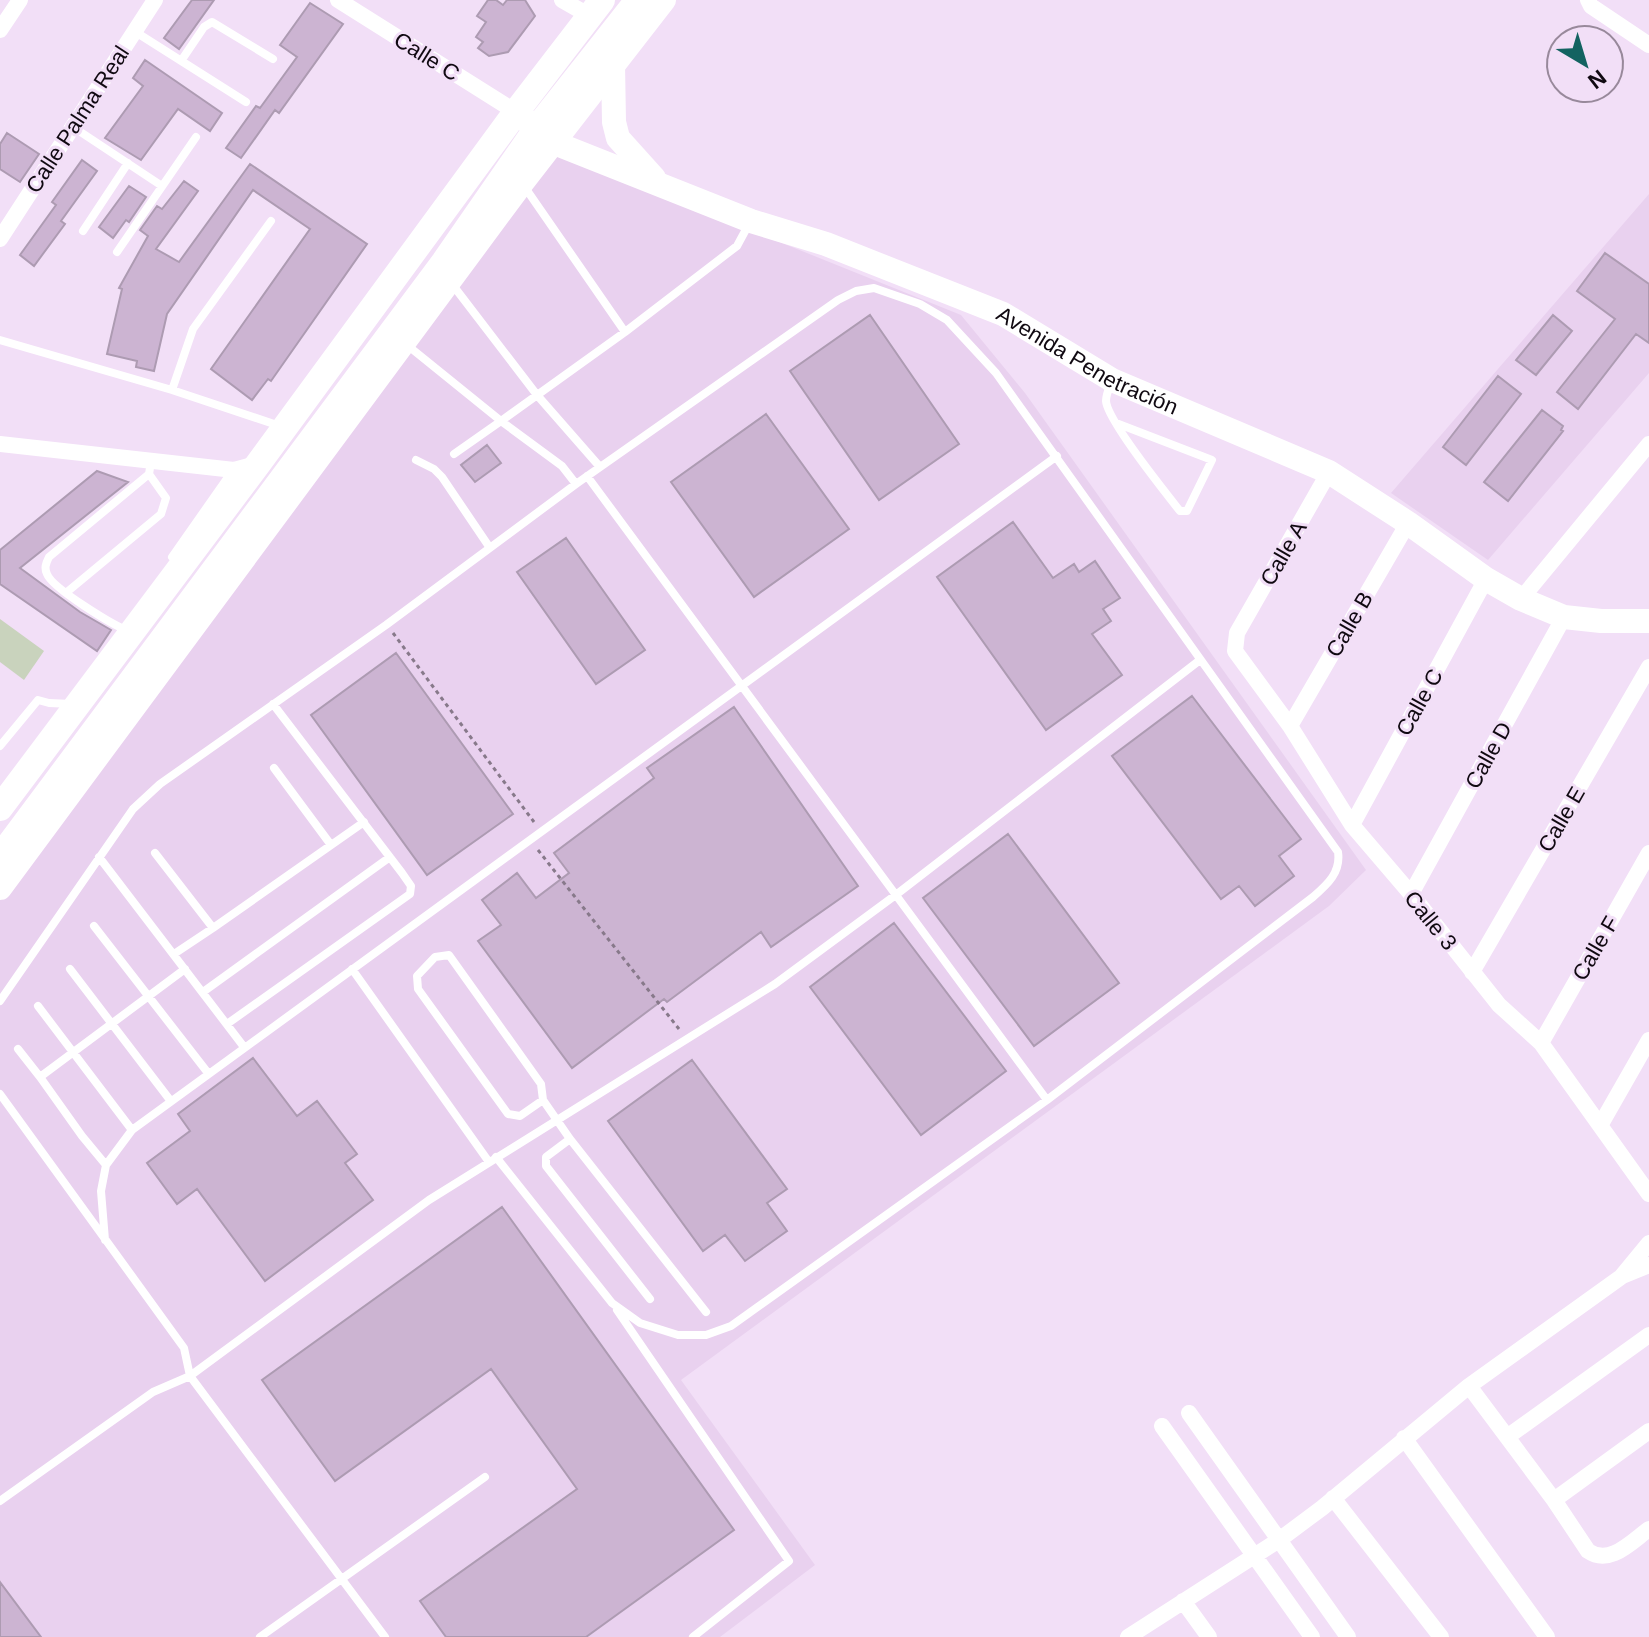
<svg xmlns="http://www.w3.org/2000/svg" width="1649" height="1637" font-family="Helvetica,sans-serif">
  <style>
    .built { fill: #e9d1ef }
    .green { fill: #c9d3bd }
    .building { fill: #ccb4d2; stroke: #ad9bb2; stroke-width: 2 }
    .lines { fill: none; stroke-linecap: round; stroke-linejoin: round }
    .path { stroke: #87798a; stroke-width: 3; stroke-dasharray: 4 4; stroke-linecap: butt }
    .lane { stroke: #fff; stroke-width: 8 }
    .street { stroke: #fff; stroke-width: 16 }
    .secondary { stroke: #fff; stroke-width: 24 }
    .primary { stroke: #fff; stroke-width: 26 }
    .labels { text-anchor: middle; stroke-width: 6; stroke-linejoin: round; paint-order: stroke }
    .street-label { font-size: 22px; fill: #100911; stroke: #f2dff7 }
  </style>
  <rect width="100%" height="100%" fill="#f2dff7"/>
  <!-- built -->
  <path class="built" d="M536,144L961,315L1025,393L1366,870L1329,906L681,1380L815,1565L720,1637H0V865Z
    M1649,194V373L1488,560L1391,493Z"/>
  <!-- green -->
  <path class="green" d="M0,619L44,651L24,680L0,662Z"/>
  <!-- building -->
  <path class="building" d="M192,0H214L179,49L164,38Z
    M488,0H496L503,5L507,0H525L535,16L508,52L489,56L478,48L483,42L476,37L486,22L477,16Z
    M310,3L343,24L279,113L275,110L241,158L226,148L256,106L260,108L297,57L280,45Z
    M145,60L222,113L210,131L178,109L141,160L105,138L143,86L133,78Z
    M7,133L39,154L20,182L0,169V144Z
    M82,160L97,171L61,221L65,224L34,266L20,255L56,205L52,202Z
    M250,164L367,244L271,381L268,379L252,400L211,369L310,229L253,190L167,314L154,371L136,367L137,361L107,354L122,289L119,288L148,236L140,230L157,206L162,209L184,181L198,191L156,249L179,262Z
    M129,186L146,197L129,222L126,220L113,238L99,227Z
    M1605,253L1649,284V343L1636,334L1578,409L1557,392L1615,319L1577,291Z
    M870,315L959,444L879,500L790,371Z
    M1553,315L1572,331L1536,375L1516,360Z
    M1498,376L1521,394L1466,465L1443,447Z
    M1542,410L1563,426L1561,430L1563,431L1508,501L1484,482Z
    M766,414L849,529L754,597L671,482Z
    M487,445L501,463L475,482L461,465Z
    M97,471L128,482L20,568L80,612L111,630L97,651L0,584V550Z
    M1013,522L1053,578L1074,564L1079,572L1095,561L1120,598L1103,609L1111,621L1092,634L1122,675L1046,730L937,577Z
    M566,538L645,650L596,684L517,572Z
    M396,653L513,814L427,875L311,715Z
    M1192,696L1301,839L1279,856L1294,876L1255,906L1239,886L1221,899L1112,756Z
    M734,707L858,886L771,947L761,932L667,1002L664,999L572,1068L478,941L501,925L482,900L517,873L536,898L569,873L554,853L654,778L647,768Z
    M1008,834L1119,983L1034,1046L923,898Z
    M894,923L1006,1071L921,1135L810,987Z
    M253,1058L297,1116L317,1101L357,1154L345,1163L373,1200L265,1281L197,1189L177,1204L147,1163L190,1131L178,1114Z
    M692,1060L787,1189L767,1203L787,1231L745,1261L725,1235L703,1251L608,1121Z
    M502,1207L734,1530L586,1637H446L420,1601L577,1489L491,1369L335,1481L262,1380Z
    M0,1582L41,1637H0Z"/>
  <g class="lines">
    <!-- path -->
    <path class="path" d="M393,633L534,822
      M538,850L679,1029"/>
    <!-- lane -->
    <path class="lane" d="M134,31L246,102
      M181,61L204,27L212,22L273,59
      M73,127L162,186
      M524,186L625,332
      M83,231L128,163
      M117,252L196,137
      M452,284L537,395L600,467
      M0,340L172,390L280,426
      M407,345L501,421L625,332L737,246L750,222
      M1111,383C1109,388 1106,395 1106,401C1107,420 1165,492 1180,511H1187L1212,460L1116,423
      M172,390L193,329L271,221
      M454,454L501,421L562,466L576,484
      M416,460L434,469L442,477L490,548
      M587,476C739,685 895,891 1047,1100
      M172,557L233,470
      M67,592L161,514L166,498L149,474
      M129,631C114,626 52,588 47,574C44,568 46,563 49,557L149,474L151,462
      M0,746L38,700L49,703L72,704
      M274,768L331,845
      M155,853L213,928L364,822
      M99,857L244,1047
      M94,926L208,1073
      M174,954L213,928
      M70,969L170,1100
      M352,969L489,1162
      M203,992L390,857
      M0,1001L133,809L160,784L386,625L576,484L838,300L856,291L874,288L920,304L947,320L996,373L1338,852C1341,872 1328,884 1313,897L1047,1100L731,1326L706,1335H678L640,1323L612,1303L496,1157
      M38,1006L132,1130
      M227,1024L410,894L411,886L402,873L273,704
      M18,1049L40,1077
      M0,1094L184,1348L190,1376L385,1637
      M543,1100L520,1116L508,1114L418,989L417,976L435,957L449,955L541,1084L543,1100L570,1139L546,1157V1166L650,1299
      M570,1139L706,1312
      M106,1165L82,1136L40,1077L185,969
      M105,1240L101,1191L106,1165L132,1130L1057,456
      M617,1310L789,1561L693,1637
      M0,1501L153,1392L190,1376L429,1200L775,984L897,894L1200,660
      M260,1637L485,1477"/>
    <!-- street -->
    <path class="street" d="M338,0L516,112
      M562,0L590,16
      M1588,0L1591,6L1649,45
      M0,30L20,0
      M0,239L155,0
      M0,444L234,470L256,464
      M1329,472L1237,633L1235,651L1290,726L1352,825L1411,894L1499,1005L1541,1043L1649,1194
      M1521,599L1649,444
      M1290,726L1408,523
      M1352,825L1486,579
      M1411,894L1564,617
      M1472,972L1649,667
      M1541,1043L1649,853
      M1601,1124L1649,1040
      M1622,1276L1649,1265
      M1469,1386L1554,1500L1588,1551C1610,1566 1631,1542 1649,1529
      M1189,1413L1348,1637
      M1162,1426L1312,1637
      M1507,1437L1649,1335
      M1404,1438L1547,1637
      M1333,1498L1441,1637
      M1554,1500L1649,1431
      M1183,1601L1209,1637
      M1128,1637L1279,1540L1322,1508L1469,1386L1621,1277L1649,1243"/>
    <!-- secondary -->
    <g class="secondary">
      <path d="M613,64L614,122L618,138L654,178"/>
      <path id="s1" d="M521,116L552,142L751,221L826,244L1003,314L1112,380L1329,472L1408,523L1486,579L1521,599L1564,617L1601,621H1649"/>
      <path d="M0,888L522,183L664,0"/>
    </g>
    <!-- primary -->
    <path class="primary" d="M0,808L258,464L516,112L602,0
      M0,857L444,262L537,128L638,0"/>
  </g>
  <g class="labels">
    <!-- street labels -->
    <g class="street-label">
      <text transform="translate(427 56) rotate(32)" y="8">Calle C</text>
      <text transform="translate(77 119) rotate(-57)" y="8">Calle Palma Real</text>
      <text dy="8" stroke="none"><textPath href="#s1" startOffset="620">Avenida Penetración</textPath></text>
      <text transform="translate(1283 553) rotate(-60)" y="8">Calle A</text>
      <text transform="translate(1349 624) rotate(-60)" y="8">Calle B</text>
      <text transform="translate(1419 702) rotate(-61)" y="8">Calle C</text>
      <text transform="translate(1488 755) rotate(-61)" y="8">Calle D</text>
      <text transform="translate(1561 819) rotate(-60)" y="8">Calle E</text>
      <text transform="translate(1431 920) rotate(51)" y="8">Calle 3</text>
      <text transform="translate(1595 948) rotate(-60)" y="8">Calle F</text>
    </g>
  </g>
  <!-- north arrow -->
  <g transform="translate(1585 64) rotate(142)"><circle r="38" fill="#f2dff7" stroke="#98899b" stroke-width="2"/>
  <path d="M0-6L14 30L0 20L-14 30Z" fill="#136361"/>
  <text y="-12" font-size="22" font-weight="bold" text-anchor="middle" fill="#100911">N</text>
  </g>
</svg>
